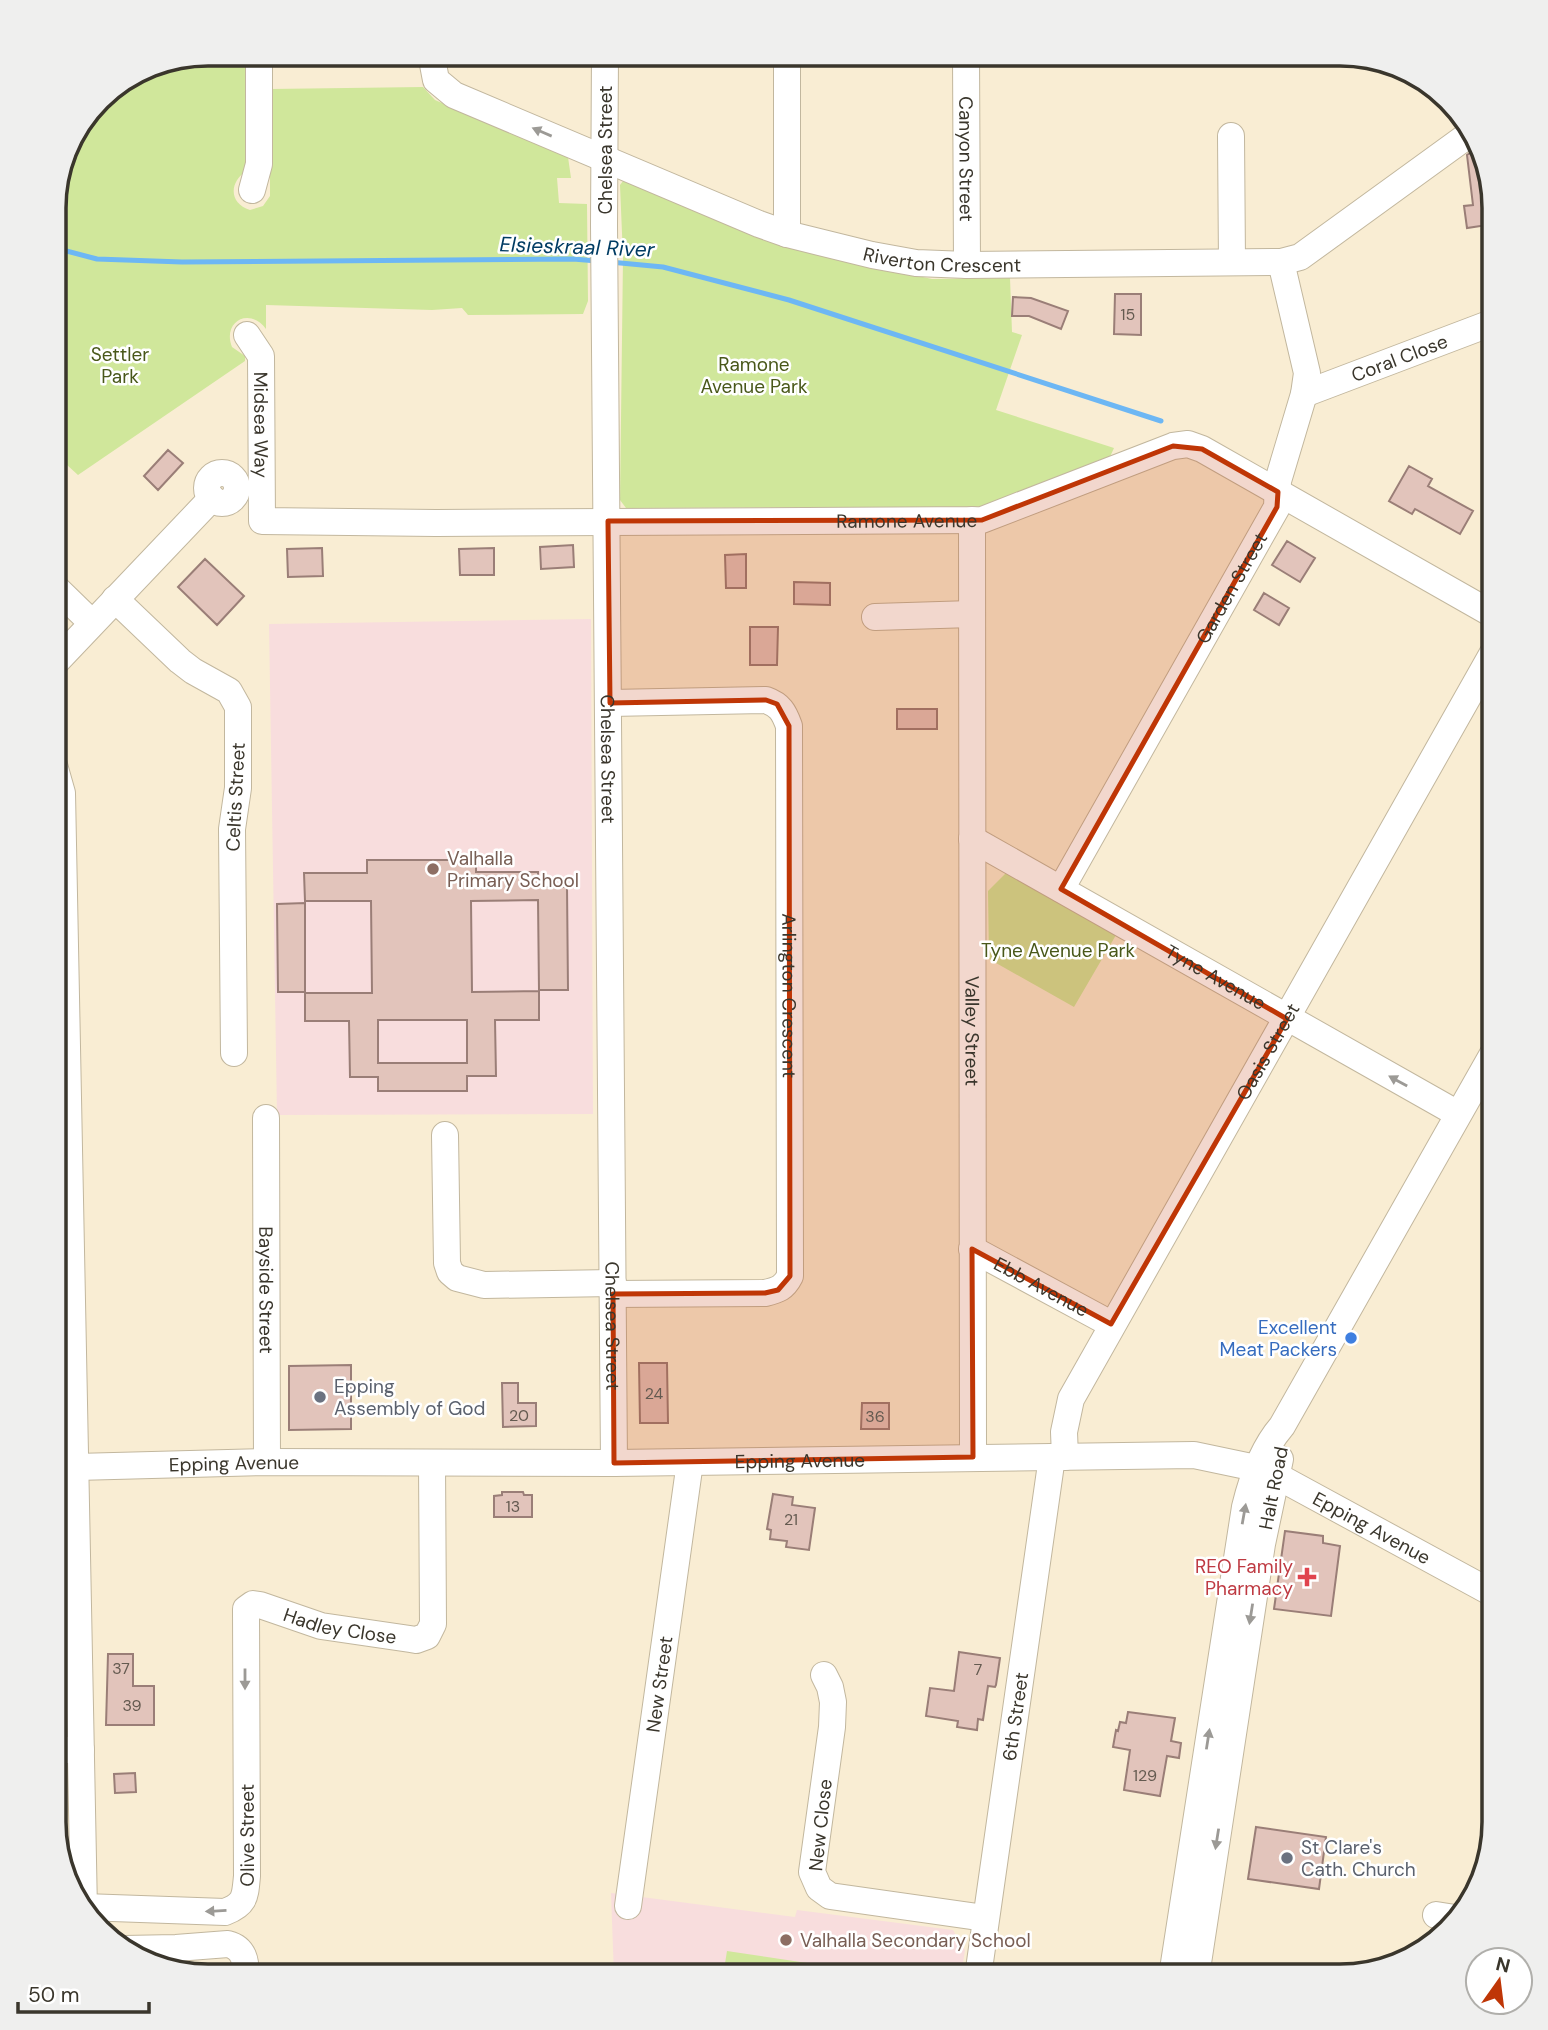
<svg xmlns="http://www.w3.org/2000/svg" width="1548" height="2030" font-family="'DM Sans',sans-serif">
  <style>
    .education { fill: #f8dddd }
    .green { fill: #d0e79b }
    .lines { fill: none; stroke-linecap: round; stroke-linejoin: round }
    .stream { stroke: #6db7f4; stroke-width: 5 }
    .building { fill: #e2c4bb; stroke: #9a7e77; stroke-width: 2; fill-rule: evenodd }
    .minor-casing { stroke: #c2b79e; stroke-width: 28 }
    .minor { stroke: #fff; stroke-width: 26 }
    .oneway { fill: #9c9a96 }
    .marked { fill: #bf3606; fill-opacity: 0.2; stroke: #bf3606; stroke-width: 5; stroke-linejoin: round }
    .education-dot { fill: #8d6e63; stroke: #fff; stroke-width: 2.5 }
    .shop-dot { fill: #3f7fe0; stroke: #fff; stroke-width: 2.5 }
    .worship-dot { fill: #6b7280; stroke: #fff; stroke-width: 2.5 }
    .health-dot { fill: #e0444e; stroke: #fff; stroke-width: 2.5 }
    .labels { text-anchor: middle; stroke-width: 5; stroke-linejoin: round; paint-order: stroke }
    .number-label { font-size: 16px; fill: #645a50 }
    .street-label { font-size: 19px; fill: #3a362c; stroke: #fff }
    .park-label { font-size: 19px; fill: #49581a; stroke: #fff }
    .education-label { font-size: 19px; fill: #785e54; stroke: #fff; text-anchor: start }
    .shop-label { font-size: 19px; fill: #366cbe; stroke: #fff; text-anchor: end }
    .worship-label { font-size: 19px; fill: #5b616d; stroke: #fff; text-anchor: start }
    .health-label { font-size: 19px; fill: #be3a42; stroke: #fff; text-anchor: end }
    .water-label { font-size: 21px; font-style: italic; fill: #003c63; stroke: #fff }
    .rim { fill: none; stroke: #3a362c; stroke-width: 3.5 }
  </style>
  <rect width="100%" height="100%" fill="#f9edd3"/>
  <!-- education -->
  <path class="education" d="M591,619L593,1114L277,1115L269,624Z
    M611,1893L795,1917L797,1910L953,1930L965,1950L961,1976H614Z"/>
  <!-- green -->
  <path class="green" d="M208,54H249L246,171C229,183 229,203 250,210L263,206L270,196V89L423,87L435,100L568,157L571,178H557L559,203L587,204L588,301L583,314L468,315L462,308L432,310L266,305V329C249,306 222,322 232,347L245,356V361L78,475L55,454V198L70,140L106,93L150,66Z
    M623,181L794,249L932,279L1010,278L1012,332L1022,335L996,410L1114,448L1109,459L979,507L626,508L620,500L623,257L620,185Z
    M1006,873L1116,935L1074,1007L989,959L988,891Z
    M54,1567L65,1575L69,1730L63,1739L54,1743Z
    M727,1951L894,1976H723Z"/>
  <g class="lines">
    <!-- stream -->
    <path class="stream" d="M55,248L97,259L182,262L573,259L597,261
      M610,262L663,267L789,300L1161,421"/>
  </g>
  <!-- building -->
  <path class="building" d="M1476,149L1494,208V224L1467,228L1464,206L1473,205L1467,155Z
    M1115,294H1141V335L1114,334Z
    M1013,297L1031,298L1068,311L1061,329L1029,316H1012Z
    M168,450L183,463L158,490L144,476Z
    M1409,466L1432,479L1428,486L1473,511L1460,534L1415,509L1412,514L1389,501Z
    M1287,541L1315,558L1300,582L1272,565Z
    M573,545L574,567L541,569L540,547Z
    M322,548L323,576L288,577L287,549Z
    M494,548V575H460L459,549Z
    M746,554V588H726L725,555Z
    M205,559L244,596L217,625L178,587Z
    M794,582L830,583V605L794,604Z
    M1264,593L1289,608L1279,625L1254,610Z
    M750,627H778L777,665H750Z
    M897,709H937V729H897Z
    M367,860H476V872H538V887H567L568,990H539L538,900L471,901L472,992L539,991V1020H495L496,1076H467V1091H378V1077H350L349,1021H305V993H372L371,901H305L304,873H367ZM378,1020H467V1063H378Z
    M305,903V992H278L277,904Z
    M639,1363H667L668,1423H640Z
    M351,1365V1429L289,1430V1366Z
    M502,1383H518V1403H536V1426L503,1427Z
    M862,1403H889V1429H861Z
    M502,1492H523L524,1495H532V1517H494V1496L502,1495Z
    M773,1494L793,1497L792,1505L815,1508L809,1550L786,1547L787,1541L770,1539L771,1530L767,1529Z
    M1285,1531L1323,1536V1543L1340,1546L1331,1616L1274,1609Z
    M959,1652L1000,1658L996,1685L995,1687L988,1686L983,1720L978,1719L977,1730L957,1727L958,1721L926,1716L930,1688L954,1691Z
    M108,1654H133V1686H154V1725H106Z
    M1128,1712L1175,1718L1171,1741L1181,1743L1179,1758L1167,1756L1160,1796L1124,1790L1130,1750L1113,1747L1116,1730L1118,1731L1120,1722L1126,1723Z
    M135,1773L136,1792L115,1793L114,1774Z
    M1256,1827L1326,1837L1319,1889L1248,1879Z"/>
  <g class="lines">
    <defs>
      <g id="minor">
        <path id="s1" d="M431,54L436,80L454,95L759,224L787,234L872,255L916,263L967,265L1281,262L1300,257L1471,133"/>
        <path id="s2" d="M605,54L604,225L614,1463"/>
        <path d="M787,54V234"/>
        <path id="s3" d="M966,54L967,265"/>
        <path d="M1231,136L1232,262"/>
        <path d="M252,190L259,164V54"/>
        <path id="s4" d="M247,335L261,356L262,521L436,523L982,520L1173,446L1188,444L1202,449L1494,615"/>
        <path id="s5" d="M1304,394L1494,322"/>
        <circle cx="222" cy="488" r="15"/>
        <path id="s6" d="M972,520L973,1457"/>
        <path d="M55,587L92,623"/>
        <path d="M115,599L180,661L193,671L229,691L238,707V788L232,829L234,1053"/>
        <path d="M875,617L972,614"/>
        <path d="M55,663L212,498"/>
        <path id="s7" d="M610,703L766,700C780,705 784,712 789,726L790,1276C784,1288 778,1290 765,1293L613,1294"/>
        <path d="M54,765L62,793L84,1911"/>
        <path id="s8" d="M972,839L1458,1114"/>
        <path id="s9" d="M1061,889L1277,507L1278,481L1304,394L1307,373L1281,262"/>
        <path id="s10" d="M266,1118L267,1462"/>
        <path d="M445,1135L447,1263L450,1272L457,1278L484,1285L613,1283"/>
        <path id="s11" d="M972,1249L1111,1324"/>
        <path id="s12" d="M1065,1457L1064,1432L1071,1399L1494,651"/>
        <path id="s13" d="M76,1467L267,1462L614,1463L1194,1455L1256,1468L1277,1476L1494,1594"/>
        <path d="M824,1675L830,1687L833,1702L832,1727L812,1872L819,1888L830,1896L985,1918"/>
        <path d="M54,1750H81"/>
        <path id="s14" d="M628,1906L690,1462"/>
        <path id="s15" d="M84,1907L225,1912C246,1904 245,1896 247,1876L246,1609L253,1604L260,1605L321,1626L410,1639L416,1640L427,1636L433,1624L432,1463"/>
        <path d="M1436,1915L1455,1918"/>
        <path d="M124,1949L176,1948L228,1944C244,1948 246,1961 246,1976"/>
        <path id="s16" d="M978,1976L1052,1457"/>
        <path d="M1172,1976L1245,1507C1252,1478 1262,1449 1282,1426L1494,1052"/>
        <path d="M1196,1976L1262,1544L1280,1459"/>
      </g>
    </defs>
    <!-- minor casing -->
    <use href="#minor" class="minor-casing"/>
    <!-- minor -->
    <use href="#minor" class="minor"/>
  </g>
  <!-- one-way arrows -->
  <defs><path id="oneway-solid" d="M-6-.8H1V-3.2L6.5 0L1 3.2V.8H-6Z" transform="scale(1.75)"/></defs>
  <g class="oneway">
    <use href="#oneway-solid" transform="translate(542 132) rotate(-157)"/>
    <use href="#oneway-solid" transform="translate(1398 1081) rotate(-151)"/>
    <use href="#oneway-solid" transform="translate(1244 1514) rotate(-80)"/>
    <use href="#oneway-solid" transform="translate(1251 1614) rotate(99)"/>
    <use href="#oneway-solid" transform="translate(245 1679) rotate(90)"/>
    <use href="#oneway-solid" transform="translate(1208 1739) rotate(-81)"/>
    <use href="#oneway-solid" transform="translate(1217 1839) rotate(99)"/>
    <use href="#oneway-solid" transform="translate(216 1911) rotate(177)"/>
  </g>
  <!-- marked area -->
  <path class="marked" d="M1173,446L1202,449L1278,492L1277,507L1061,889L1287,1019L1111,1324L972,1249L973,1457L614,1463L613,1294L765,1293L778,1290L790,1276L789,726L777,704L766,700L610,703L608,521L982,520Z"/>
  <!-- markers -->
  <g class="education-dot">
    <circle cx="433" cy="869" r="7"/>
    <circle cx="786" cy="1940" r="7"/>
  </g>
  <circle class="shop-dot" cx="1351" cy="1338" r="7"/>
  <g class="worship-dot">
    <circle cx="320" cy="1397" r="7"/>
    <circle cx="1287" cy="1858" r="7"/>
  </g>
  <path class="health-dot" d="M1303.5 1566.5h7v7h7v7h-7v7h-7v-7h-7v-7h7z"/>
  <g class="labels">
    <!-- number labels -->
    <g class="number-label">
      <text x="1128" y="320">15</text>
      <text x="654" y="1399">24</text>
      <text x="519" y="1421">20</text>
      <text x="875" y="1422">36</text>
      <text x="513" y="1512">13</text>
      <text x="791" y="1525">21</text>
      <text x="121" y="1674">37</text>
      <text x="978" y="1675">7</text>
      <text x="132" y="1711">39</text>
      <text x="1145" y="1781">129</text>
    </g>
    <!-- street labels -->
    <g class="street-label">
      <text transform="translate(605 150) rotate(-90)" y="7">Chelsea Street</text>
      <text dy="7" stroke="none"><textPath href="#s3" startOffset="105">Canyon Street</textPath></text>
      <text dy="7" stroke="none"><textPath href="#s1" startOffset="569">Riverton Crescent</textPath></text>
      <text dy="7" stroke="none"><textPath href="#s5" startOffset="102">Coral Close</textPath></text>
      <text dy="7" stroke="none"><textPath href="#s4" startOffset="94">Midsea Way</textPath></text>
      <text dy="7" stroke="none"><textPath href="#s4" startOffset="835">Ramone Avenue</textPath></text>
      <text dy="7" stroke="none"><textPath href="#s9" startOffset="346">Garden Street</textPath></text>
      <text dy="7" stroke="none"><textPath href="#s2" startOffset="705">Chelsea Street</textPath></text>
      <text transform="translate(235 797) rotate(-87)" y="7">Celtis Street</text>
      <text dy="7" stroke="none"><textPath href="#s8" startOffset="280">Tyne Avenue</textPath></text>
      <text dy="7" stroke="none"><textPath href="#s7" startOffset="462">Arlington Crescent</textPath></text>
      <text dy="7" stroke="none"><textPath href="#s6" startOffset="511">Valley Street</textPath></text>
      <text dy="7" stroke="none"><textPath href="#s12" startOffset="458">Oasis Street</textPath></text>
      <text dy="7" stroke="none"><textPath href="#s11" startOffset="79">Ebb Avenue</textPath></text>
      <text dy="7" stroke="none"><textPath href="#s10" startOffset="172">Bayside Street</textPath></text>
      <text dy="7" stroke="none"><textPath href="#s2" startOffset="1272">Chelsea Street</textPath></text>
      <text dy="7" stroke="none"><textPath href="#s13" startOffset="724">Epping Avenue</textPath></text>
      <text dy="7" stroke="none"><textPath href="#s13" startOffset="158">Epping Avenue</textPath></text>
      <text transform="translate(1273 1488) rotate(-79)" y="7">Halt Road</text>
      <text dy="7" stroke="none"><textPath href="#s13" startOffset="1312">Epping Avenue</textPath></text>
      <text dy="7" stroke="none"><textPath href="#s15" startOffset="553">Hadley Close</textPath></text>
      <text dy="7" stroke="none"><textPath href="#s14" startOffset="224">New Street</textPath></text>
      <text dy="7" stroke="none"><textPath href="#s16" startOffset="262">6th Street</textPath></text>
      <text transform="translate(820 1825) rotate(-84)" y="7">New Close</text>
      <text dy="7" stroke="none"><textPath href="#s15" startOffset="228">Olive Street</textPath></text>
    </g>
    <!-- park labels -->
    <g class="park-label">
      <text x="120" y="361">Settler<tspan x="120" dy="22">Park</tspan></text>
      <text x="754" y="371">Ramone<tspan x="754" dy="22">Avenue Park</tspan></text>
      <text x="1058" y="957">Tyne Avenue Park</text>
    </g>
    <!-- education labels -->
    <g class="education-label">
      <text x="447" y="865">Valhalla<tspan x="447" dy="22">Primary School</tspan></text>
      <text x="800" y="1947">Valhalla Secondary School</text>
    </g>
    <!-- shop labels -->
    <g class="shop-label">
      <text x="1337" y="1334">Excellent<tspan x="1337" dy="22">Meat Packers</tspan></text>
    </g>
    <!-- worship labels -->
    <g class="worship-label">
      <text x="334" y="1393">Epping<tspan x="334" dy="22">Assembly of God</tspan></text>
      <text x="1301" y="1854">St Clare's<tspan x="1301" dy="22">Cath. Church</tspan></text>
    </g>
    <!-- health labels -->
    <g class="health-label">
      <text x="1293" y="1573">REO Family<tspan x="1293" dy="22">Pharmacy</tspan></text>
    </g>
    <!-- water labels -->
    <g class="water-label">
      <text transform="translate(577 247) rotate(2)" y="7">Elsieskraal River</text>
    </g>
  </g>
  <!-- crop -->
  <path d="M0 0H1548V2030H0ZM208 66H1340A142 142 0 0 1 1482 208V1822A142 142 0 0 1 1340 1964H208A142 142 0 0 1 66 1822V208A142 142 0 0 1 208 66Z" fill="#efefee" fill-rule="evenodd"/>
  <path class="rim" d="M208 66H1340A142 142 0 0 1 1482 208V1822A142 142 0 0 1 1340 1964H208A142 142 0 0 1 66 1822V208A142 142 0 0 1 208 66Z"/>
  <!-- north arrow -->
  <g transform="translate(1499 1981) rotate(14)"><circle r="33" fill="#ffffff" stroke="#b0afab" stroke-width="2"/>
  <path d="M0-5L12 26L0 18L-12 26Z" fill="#bf3606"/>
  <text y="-10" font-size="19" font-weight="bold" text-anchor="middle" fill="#3a362c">N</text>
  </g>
  <!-- scale -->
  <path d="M18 2002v10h131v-10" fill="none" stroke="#3a362c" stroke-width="3.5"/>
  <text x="28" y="2002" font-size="21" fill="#3a362c" stroke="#ffffff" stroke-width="5" paint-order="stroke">50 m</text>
</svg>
